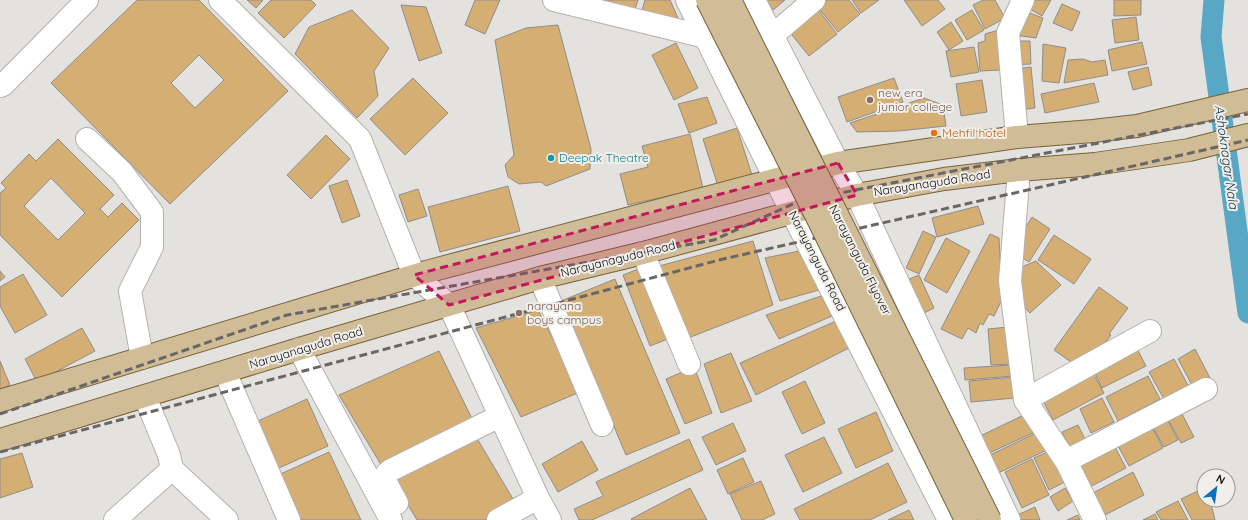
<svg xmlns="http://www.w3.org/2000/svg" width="1248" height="520" font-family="Quicksand,sans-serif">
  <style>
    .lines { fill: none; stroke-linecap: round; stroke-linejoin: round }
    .canal { stroke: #58a7c4; stroke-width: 21 }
    .building { fill: #d4ae73; stroke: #8f8d8a; fill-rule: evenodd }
    .minor-casing { stroke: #b3b0ad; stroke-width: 24 }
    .major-casing { stroke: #786239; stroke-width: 24 }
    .minor { stroke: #fff; stroke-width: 22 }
    .major { stroke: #d0bc97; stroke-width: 22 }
    .rail { stroke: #696766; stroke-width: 3; stroke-dasharray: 8 4; stroke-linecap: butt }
    .major-bridge-casing { stroke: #786239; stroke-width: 24; stroke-linecap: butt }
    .major-bridge { stroke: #d0bc97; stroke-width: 22 }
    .marked { fill: #c2185b; fill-opacity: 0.2; stroke: #c2185b; stroke-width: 3; stroke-dasharray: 8 5; stroke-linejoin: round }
    .education-dot { fill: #8d6e63; stroke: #f1efec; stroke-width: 1.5 }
    .food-dot { fill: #e8710a; stroke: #f1efec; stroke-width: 1.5 }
    .culture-dot { fill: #0f9aa8; stroke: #f1efec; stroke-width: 1.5 }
    .labels { text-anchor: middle; stroke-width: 4; stroke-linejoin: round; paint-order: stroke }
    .education-label { font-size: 12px; fill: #785e54; stroke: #f1efec; text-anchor: start }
    .food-label { font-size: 12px; fill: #c56008; stroke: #f1efec; text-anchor: start }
    .culture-label { font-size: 12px; fill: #0d838f; stroke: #f1efec; text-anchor: start }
    .street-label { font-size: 12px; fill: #0e0d0c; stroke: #f1efec }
    .water-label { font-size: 13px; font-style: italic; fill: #0f3441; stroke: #f1efec }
  </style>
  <rect width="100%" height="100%" fill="#e4e2df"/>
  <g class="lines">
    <!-- canal -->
    <path class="canal" d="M1214,0L1211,37L1248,313"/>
  </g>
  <!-- building -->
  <path class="building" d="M137,0H199L288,91L170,204L51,83ZM199,55L224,80L195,108L171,83Z
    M247,0H263L256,8Z
    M271,0H311L316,5L284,38L258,13Z
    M475,0H500L485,34L465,25Z
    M599,0H638L632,18Z
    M645,0H670L678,18L640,17Z
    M765,0H785L773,10Z
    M825,0H849L860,14L838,32L817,6Z
    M852,0H879L861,13Z
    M904,0H938L945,9L922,26Z
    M983,0H995L1005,18L985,29L973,5Z
    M1017,0H1051L1042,16L1016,1Z
    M1114,0H1141V15L1114,16Z
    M1062,4L1080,12L1072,31L1053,23Z
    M401,5L426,7L442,53L419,61Z
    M1011,6L1043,18L1036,38L1008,34Z
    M817,8L837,34L809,56L788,30Z
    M352,10L389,48L374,71L378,96L357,118L295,54L309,27Z
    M972,10L984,30L967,40L955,20Z
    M1136,17L1139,40L1115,43L1112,20Z
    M951,22L963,41L949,50L937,32Z
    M558,25L591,149L590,169L546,186L541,182L519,184L508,177L505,165L514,155L495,40L526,28Z
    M1002,29V70L980,71L978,43L985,41V34Z
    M1008,41H1030L1031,64L1009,65Z
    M1142,42L1147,64L1112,71L1108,50Z
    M676,43L698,88L674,100L652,55Z
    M1043,44L1066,48L1059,83L1042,81Z
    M974,47L979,72L951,77L946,51Z
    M1083,59L1092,62L1105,60L1108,75L1064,83L1068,60Z
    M1031,67L1035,108L1013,111L1009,70Z
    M1148,67L1152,85L1133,90L1128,72Z
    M413,78L448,113L405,155L370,119Z
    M894,78L903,102L847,122L838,97Z
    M982,80L987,112L961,116L956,84Z
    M1094,83L1099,102L1045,113L1041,94Z
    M707,97L717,123L689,133L678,104Z
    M924,98L943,105L946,126L899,131L857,132L850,123Z
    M737,128L752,175L718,186L703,139Z
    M690,134L703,188L628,205L620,174L648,167L642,146Z
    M326,135L350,159L311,199L287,175Z
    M58,139L114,195L100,209L108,217L122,203L139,220L62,297L0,235V193L6,188L1,183L29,154L36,161ZM51,178L85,213L58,240L24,206Z
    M347,180L360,216L342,223L329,186Z
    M508,186L520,231L440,252L428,207Z
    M418,189L427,216L408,222L399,195Z
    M978,206L984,224L937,237L932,218Z
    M1032,217L1050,229L1029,262L1011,251Z
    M923,231L936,237L919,274L906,268Z
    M990,234L999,238L1002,292L1004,295L994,316L989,314L983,325L980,323L976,333L968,328L962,339L941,329Z
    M1054,235L1091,259L1074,284L1038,260Z
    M946,238L970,251L947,293L924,280Z
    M753,241L773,305L683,340L659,266Z
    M804,250L819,290L780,301L765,258Z
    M1036,261L1061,285L1030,313L1015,298L1012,271Z
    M646,266L673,337L650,346L623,275Z
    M0,271L5,277L0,281Z
    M23,274L47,315L15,333L0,306V287Z
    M919,275L934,308L922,314L907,280Z
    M615,279L680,433L626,455L561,301Z
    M1099,287L1128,308L1109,334L1111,335L1094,359L1078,367L1054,350Z
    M821,296L832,316L779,339L766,315Z
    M538,310L580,392L521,417L476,328Z
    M836,321L849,348L756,395L740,363Z
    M1008,327L1011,364L991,365L988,329Z
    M82,328L95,351L37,382L25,359Z
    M1135,345L1146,366L1102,388L1092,367Z
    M1195,349L1210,378L1193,387L1178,359Z
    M439,351L475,425L383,468L339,395Z
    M731,353L752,401L721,413L704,364Z
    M1174,359L1190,389L1165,401L1149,372Z
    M0,361L10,385L0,389Z
    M1011,365L1012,376L965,380L964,368Z
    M694,367L712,413L685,424L666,379Z
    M1090,368L1104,393L1053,420L1040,395Z
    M1148,376L1160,399L1118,421L1106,397Z
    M1014,377L1015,398L971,402L969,381Z
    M805,381L825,423L802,434L782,392Z
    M1102,398L1114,422L1091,433L1080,409Z
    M307,399L328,446L270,472L249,425Z
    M1180,410L1194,437L1181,443L1167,417Z
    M876,412L893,451L856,468L838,429Z
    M1030,412L1039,430L983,456L974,439Z
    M1166,417L1178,440L1164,447L1151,424Z
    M733,423L746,451L716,465L702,437Z
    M1078,425L1088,445L1073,453L1062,432Z
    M1151,425L1163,448L1129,466L1117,444Z
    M1040,431L1049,449L992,476L984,458Z
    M475,435L516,504L485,520H417L392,478Z
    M824,437L842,473L803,492L785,455Z
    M689,439L703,470L592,520H579L574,509L603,496L596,482Z
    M582,441L598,470L558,492L542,464Z
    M1114,445L1126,468L1086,489L1074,465Z
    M1052,450L1067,481L1049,490L1034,458Z
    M329,452L361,520H294L274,477Z
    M22,453L33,487L0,498V459Z
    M743,458L754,482L728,494L717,470Z
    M1032,459L1049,495L1022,508L1005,472Z
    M888,463L907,502L870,520H800L794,509Z
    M1133,472L1144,495L1103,516L1091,494Z
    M761,481L775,514L762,520H742L730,494Z
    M690,488L707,520H632L631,519Z
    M1065,488L1073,501L1058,511L1050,497Z
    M1204,488V500H1210L1215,520H1192L1181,499Z
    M1178,501L1188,520H1161L1156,512Z
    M1035,507L1040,520H1017L1015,516Z
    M909,510L914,520H888Z
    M1155,514L1158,520H1143Z
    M1078,515L1080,520H1067Z"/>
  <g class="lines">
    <defs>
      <path id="minor" d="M220,0L360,139L414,275L449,305L538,498L550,520
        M554,0L706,37
        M687,0L792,213L949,520
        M754,0L838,163L857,195L1009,520
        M772,36L814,0
        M0,86L3,85L87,0
        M1017,137L1008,33L1023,0
        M87,139L122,172L152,212V247L130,291L142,358
        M1019,170L1010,281L1025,400L1066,461L1095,520
        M643,253L689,364
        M540,278L602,425
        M299,349L391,520
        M225,372L289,520
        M1025,400L1150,331
        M1066,461L1206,389
        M172,469L227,520
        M397,503L384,479L387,473L391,470L500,416
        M115,520L172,469L169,455L145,397
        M498,520L538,498"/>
      <path id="major" d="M0,401L426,272L838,163L1017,137L1093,131L1137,126L1248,100
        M0,440L299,349L540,278L643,253L857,195L944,179L1019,170L1095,164L1189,150L1248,135"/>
    </defs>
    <!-- minor casing -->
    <use href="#minor" class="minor-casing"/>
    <!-- major casing -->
    <use href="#major" class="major-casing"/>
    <!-- minor -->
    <use href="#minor" class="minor"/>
    <!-- major -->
    <use href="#major" class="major"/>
    <!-- rail -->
    <path class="rail" d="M0,414L287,315L714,240L799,201L1248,114
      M0,452L719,260L1248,140"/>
    <defs>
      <path id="major-bridge" d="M707,0L817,217L966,520
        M730,0L990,520"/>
    </defs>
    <!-- major-bridge casing -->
    <use href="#major-bridge" class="major-bridge-casing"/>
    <!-- major-bridge -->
    <use href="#major-bridge" class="major-bridge"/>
  </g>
  <!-- marked area -->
  <path class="marked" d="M838,163L857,195L449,305L414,275Z"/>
  <!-- markers -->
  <g class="education-dot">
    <circle cx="870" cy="100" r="4"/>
    <circle cx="519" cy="313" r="4"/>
  </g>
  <circle class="food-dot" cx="934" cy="133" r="4"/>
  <circle class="culture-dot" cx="551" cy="158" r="4"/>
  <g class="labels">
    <!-- education labels -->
    <g class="education-label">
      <text x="878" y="97">new era<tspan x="878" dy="14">junior college</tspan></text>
      <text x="527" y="310">narayana<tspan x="527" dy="14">boys campus</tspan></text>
    </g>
    <!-- food labels -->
    <g class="food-label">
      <text x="942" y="137">Mehfil hotel</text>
    </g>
    <!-- culture labels -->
    <g class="culture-label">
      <text x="559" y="162">Deepak Theatre</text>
    </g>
    <!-- street labels -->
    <g class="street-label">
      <text transform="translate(932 183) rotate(-9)" y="4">Narayanaguda Road</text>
      <text transform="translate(618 259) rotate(-14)" y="4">Narayanaguda Road</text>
      <text transform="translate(860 260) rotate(63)" y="4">Narayanguda Flyover</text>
      <text transform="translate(817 261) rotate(63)" y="4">Narayanguda Road</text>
      <text transform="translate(306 348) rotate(-17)" y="4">Narayanaguda Road</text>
    </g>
    <!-- water labels -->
    <g class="water-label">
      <text transform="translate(1227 157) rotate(82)" y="5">Ashoknagar Nala</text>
    </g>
  </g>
  <!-- north arrow -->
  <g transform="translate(1216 488) rotate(29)"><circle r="19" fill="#f1efec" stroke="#969592"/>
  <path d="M0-3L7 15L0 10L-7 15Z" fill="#0771bd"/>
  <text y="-6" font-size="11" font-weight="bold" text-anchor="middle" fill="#0e0d0c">N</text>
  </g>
</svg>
